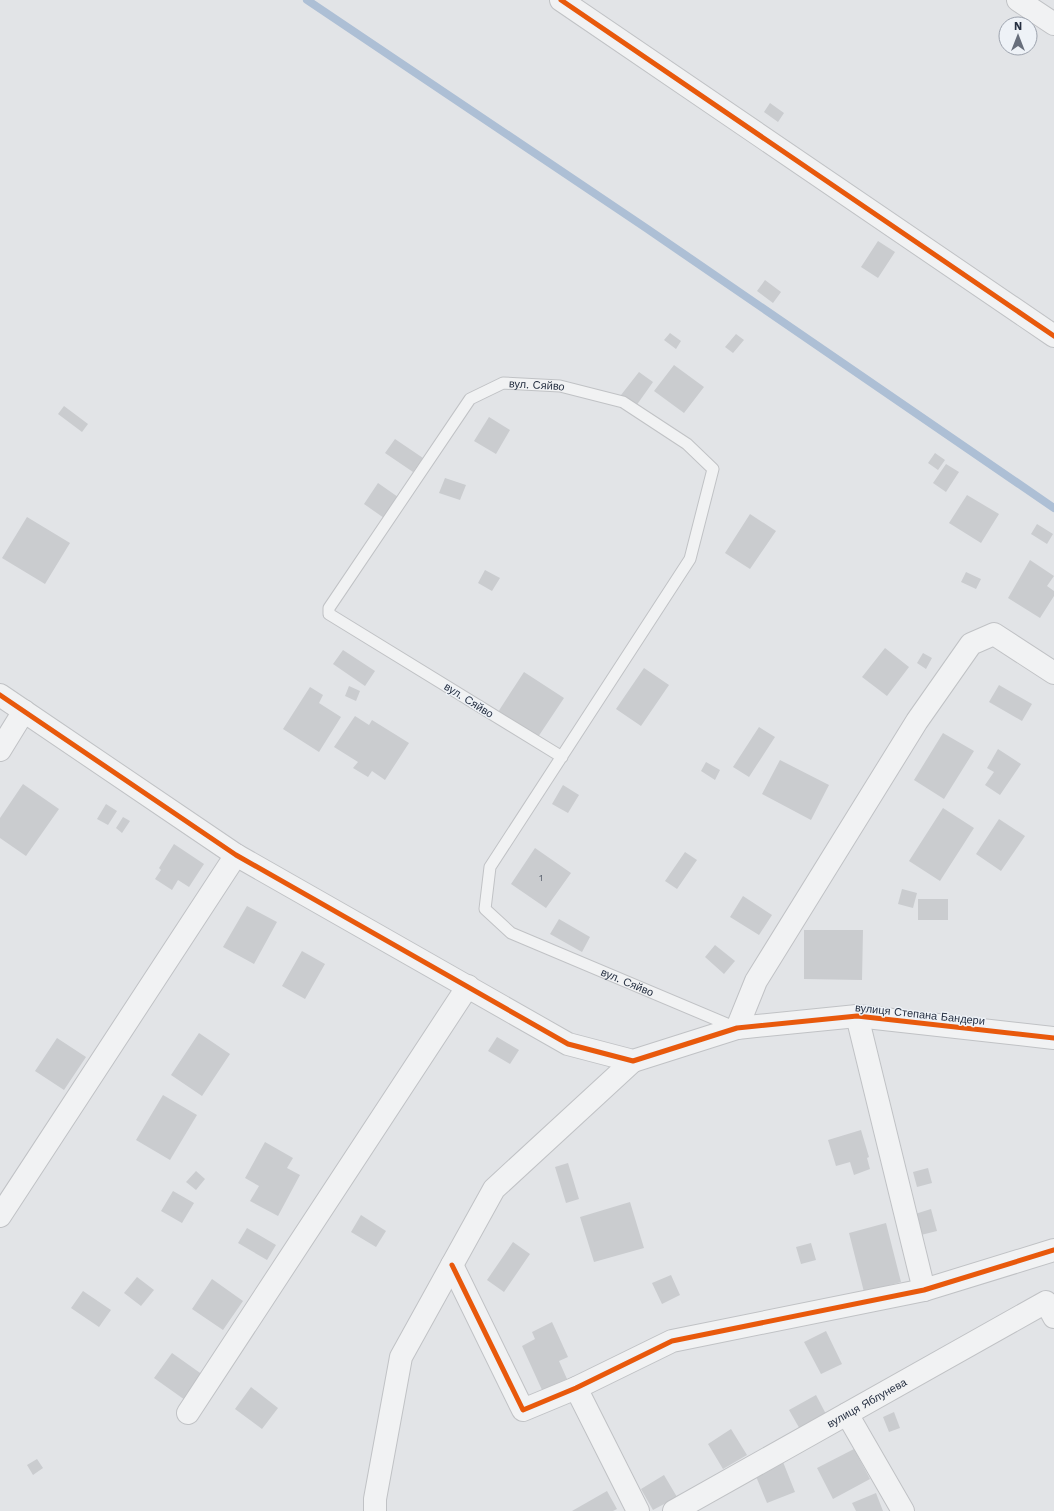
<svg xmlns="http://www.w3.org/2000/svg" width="1054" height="1511" font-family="'Work Sans',sans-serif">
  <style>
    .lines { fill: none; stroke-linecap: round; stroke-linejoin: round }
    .stream { stroke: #adbfd5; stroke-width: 8 }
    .building { fill: #cacccf }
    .lane-casing { stroke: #c0c2c5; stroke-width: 13 }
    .street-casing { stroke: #c0c2c5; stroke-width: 24 }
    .lane { stroke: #f1f2f3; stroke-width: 11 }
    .street { stroke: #f1f2f3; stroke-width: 22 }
    .cycleway-casing { stroke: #eef2f7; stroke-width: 8 }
    .cycleway { stroke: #e8590c; stroke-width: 5 }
    .labels { text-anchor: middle; stroke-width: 3; stroke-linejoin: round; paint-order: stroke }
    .number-label { font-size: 9px; fill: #505866 }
    .street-label { font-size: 11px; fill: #263042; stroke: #eef2f7 }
  </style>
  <rect width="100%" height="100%" fill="#e2e4e7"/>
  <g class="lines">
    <!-- stream -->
    <path class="stream" d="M307,0L646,228L1054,508"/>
  </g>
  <!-- building -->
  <path class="building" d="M770,103L784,113L778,122L764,112Z
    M878,241L895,252L878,278L861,267Z
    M765,280L781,292L773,303L757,291Z
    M670,333L681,341L676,349L664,340Z
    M736,334L744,340L733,353L725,347Z
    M674,365L704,387L684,413L654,391Z
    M639,372L653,382L636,406L621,395Z
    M64,406L88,424L82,432L58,414Z
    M489,417L510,430L496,454L474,441Z
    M395,439L423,458L413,472L385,453Z
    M935,453L945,460L938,470L928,463Z
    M946,464L959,472L946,492L933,483Z
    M445,478L466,485L460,500L439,493Z
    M378,483L398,497L384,518L364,504Z
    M967,495L999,514L981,543L949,523Z
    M750,514L776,531L750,569L725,553Z
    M27,517L70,543L45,584L2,558Z
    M1037,524L1053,534L1047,544L1031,534Z
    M1030,560L1054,576L1047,586L1054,591V596L1040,618L1008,598Z
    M485,570L500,578L492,591L478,583Z
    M966,572L981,579L976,589L961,582Z
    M885,648L909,667L887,696L862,677Z
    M343,650L375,671L365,686L333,664Z
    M923,653L932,658L926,669L917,663Z
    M644,668L669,685L641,726L616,709Z
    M524,672L564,698L538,737L498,712Z
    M999,685L1032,704L1022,721L989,702Z
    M349,686L360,691L356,701L345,696Z
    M310,687L323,695L319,703L341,717L319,752L283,729Z
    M355,716L369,725L372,720L409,743L385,780L372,771L368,777L353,768L358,762L334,747Z
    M759,727L775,737L749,777L733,767Z
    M943,733L974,751L944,799L914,780Z
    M998,749L1021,764L1000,795L985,785L994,772L987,768Z
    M780,760L829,785L811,820L762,794Z
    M706,762L720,770L715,780L701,771Z
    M23,784L59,809L26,856L0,838V818Z
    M563,785L579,795L568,813L552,804Z
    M106,804L117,811L108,825L97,819Z
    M943,808L974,828L940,881L909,861Z
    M123,817L130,821L122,833L116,828Z
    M999,819L1025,836L1001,871L976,854Z
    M174,844L204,864L189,887L178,880L172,890L155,879L161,870L159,868Z
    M535,848L571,873L546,908L511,884Z
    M685,852L697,860L677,889L665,881Z
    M902,889L917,893L913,908L898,904Z
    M743,896L772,915L759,935L730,917Z
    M918,899H948V920H918Z
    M247,906L277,922L254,964L223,947Z
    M559,919L590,937L582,952L550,934Z
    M804,930H863L862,980L804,979Z
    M715,945L735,961L724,974L705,957Z
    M302,951L325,964L305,999L282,986Z
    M199,1033L230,1054L202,1096L171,1075Z
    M497,1037L519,1050L510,1064L488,1051Z
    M57,1038L86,1057L64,1090L35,1071Z
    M163,1095L197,1115L170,1160L136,1140Z
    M861,1130L869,1157L867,1158L870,1169L854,1175L850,1162L836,1166L828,1140Z
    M265,1142L293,1158L287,1168L300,1175L278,1216L250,1201L259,1186L245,1178Z
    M568,1163L579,1199L566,1203L555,1167Z
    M928,1168L932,1183L917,1187L913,1172Z
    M196,1171L205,1179L196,1190L186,1182Z
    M173,1191L194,1203L182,1223L161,1211Z
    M630,1202L644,1248L594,1262L580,1217Z
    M931,1209L937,1231L921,1235L915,1214Z
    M361,1215L386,1231L376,1247L351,1232Z
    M886,1223L901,1282L864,1292L849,1233Z
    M247,1228L276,1245L267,1260L238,1243Z
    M513,1242L530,1254L504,1292L487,1280Z
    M811,1243L816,1260L801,1264L796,1247Z
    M671,1275L680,1295L662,1304L652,1283Z
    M137,1277L154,1290L141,1306L124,1293Z
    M212,1279L243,1301L223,1330L192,1309Z
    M83,1291L111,1310L99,1327L71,1308Z
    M552,1322L568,1357L559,1361L567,1379L542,1390L522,1346L535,1339L532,1332Z
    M826,1331L842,1364L821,1374L804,1342Z
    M172,1353L203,1375L185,1400L154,1378Z
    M251,1387L278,1408L262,1429L235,1409Z
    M816,1395L827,1416L801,1431L789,1410Z
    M894,1412L900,1428L889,1432L883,1417Z
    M731,1429L747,1455L723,1469L708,1444Z
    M854,1449L870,1479L833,1499L817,1468Z
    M37,1459L43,1468L33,1475L27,1465Z
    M783,1462L795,1492L767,1503L755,1474Z
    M664,1475L677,1497L653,1510L641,1489Z
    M607,1491L617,1509L613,1511H572Z
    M876,1493L883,1511H856L852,1503Z"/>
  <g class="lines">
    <defs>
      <g id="lane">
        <path id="s1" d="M562,757L329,614V608L470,399L503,383L560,386L623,402L687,444L713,469L690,559L490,867L485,909L511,933L734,1027"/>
      </g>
      <g id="street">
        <path d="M561,0L1054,336"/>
        <path d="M1018,0L1054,24"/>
        <path d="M0,695L236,855L568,1044L633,1061L737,1028L857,1016L1054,1038"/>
        <path d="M0,750L24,711"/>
        <path d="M857,1016L924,1290"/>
        <path d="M737,1028L756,981L917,721L971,644L994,634L1054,673"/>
        <path d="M0,1216L236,855"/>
        <path d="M452,1265L523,1410L576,1388L672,1341L924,1290L1054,1250"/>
        <path d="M576,1388L638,1511"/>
        <path d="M188,1413L468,986"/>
        <path d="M847,1414L903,1511"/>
        <path d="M375,1511V1499L401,1357L494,1189L633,1061"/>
        <path id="s2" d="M674,1511L1046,1302L1054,1317"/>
      </g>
    </defs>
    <!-- lane casing -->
    <use href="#lane" class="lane-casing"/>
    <!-- street casing -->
    <use href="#street" class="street-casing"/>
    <!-- lane -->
    <use href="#lane" class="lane"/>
    <!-- street -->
    <use href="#street" class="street"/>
    <defs>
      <path id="cycleway" d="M561,0L1054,336
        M0,695L236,855L568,1044L633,1061L737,1028L857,1016L1054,1038
        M452,1265L523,1410L576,1388L672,1341L924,1290L1054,1250"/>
    </defs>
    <!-- cycleway casing -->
    <use href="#cycleway" class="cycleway-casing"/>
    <!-- cycleway -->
    <use href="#cycleway" class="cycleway"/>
  </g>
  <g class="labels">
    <!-- number labels -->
    <g class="number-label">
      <text x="541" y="881">1</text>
    </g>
    <!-- street labels -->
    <g class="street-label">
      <text dy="4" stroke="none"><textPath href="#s1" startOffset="602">вул. Сяйво</textPath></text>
      <text transform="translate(469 700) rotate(32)" y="4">вул. Сяйво</text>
      <text dy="4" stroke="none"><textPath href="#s1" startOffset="1467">вул. Сяйво</textPath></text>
      <text transform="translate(920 1014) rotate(6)" y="4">вулиця Степана Бандери</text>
      <text dy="4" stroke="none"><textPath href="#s2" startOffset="221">вулиця Яблунева</textPath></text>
    </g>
  </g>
  <!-- north arrow -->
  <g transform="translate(1018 36)"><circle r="19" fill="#eef2f7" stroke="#9ea4af"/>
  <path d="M0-3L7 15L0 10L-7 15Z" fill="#686f7c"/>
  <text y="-6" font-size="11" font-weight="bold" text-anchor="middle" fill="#263042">N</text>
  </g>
</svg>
